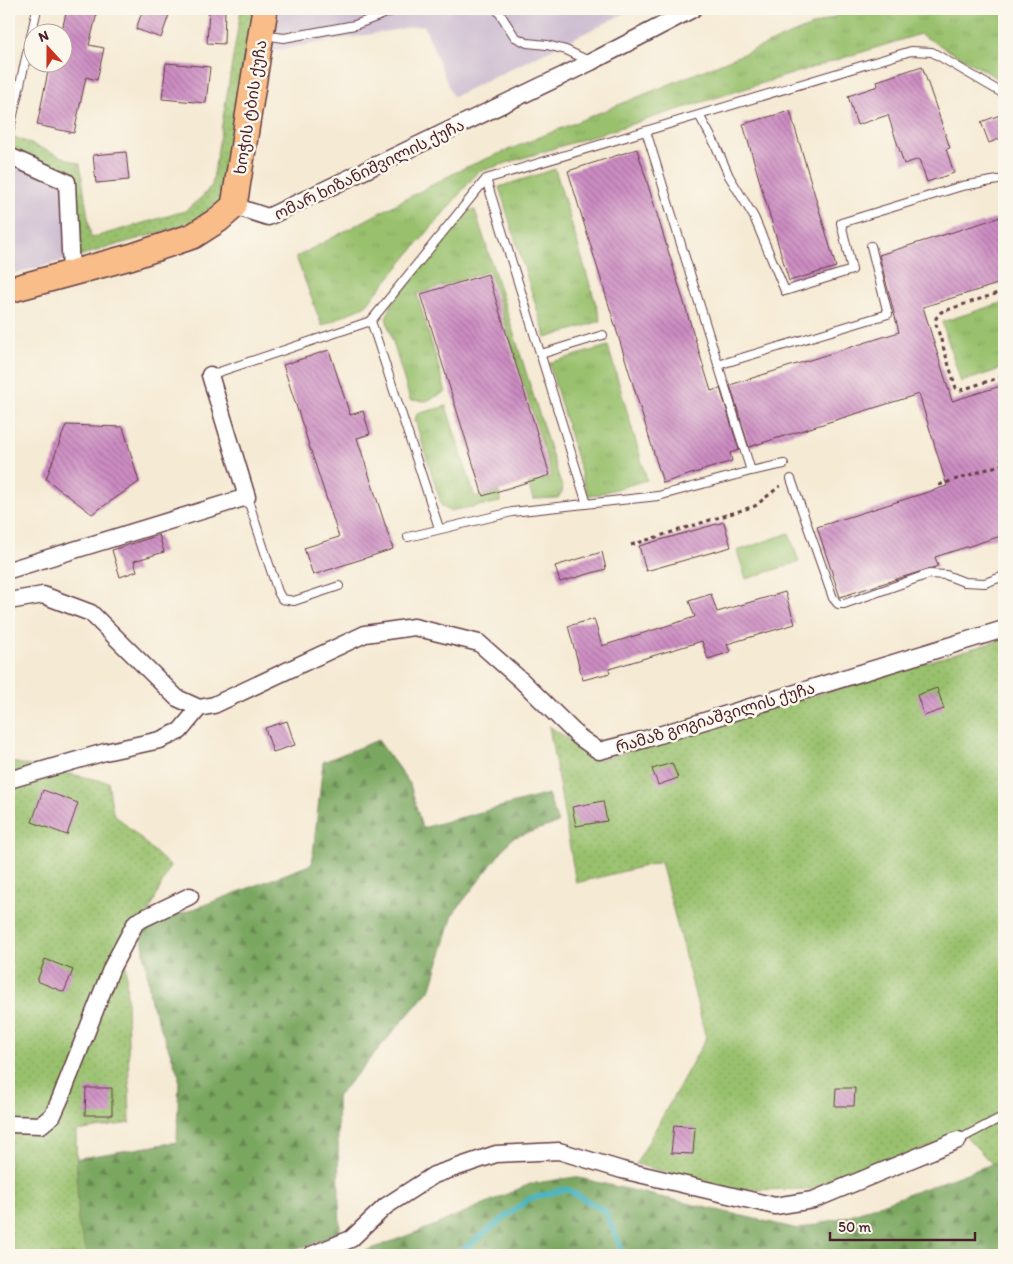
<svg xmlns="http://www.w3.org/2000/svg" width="1013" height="1264" font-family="Itim,'Noto Sans Georgian',sans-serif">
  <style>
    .industrial { fill: #cebed1 }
    .grass { fill: url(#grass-tufts); stroke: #72704c }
    .forest { fill: url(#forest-firs); stroke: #626346 }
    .park { fill: url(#park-dots); stroke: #72704c }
    .pitch { fill: #99c16d; stroke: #72704c }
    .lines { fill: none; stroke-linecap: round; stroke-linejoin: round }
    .stream { stroke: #44b2bf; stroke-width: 5.5 }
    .building { fill: url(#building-back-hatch) }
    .service-casing { stroke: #643d44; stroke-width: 10 }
    .minor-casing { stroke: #643d44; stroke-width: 19 }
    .primary-casing { stroke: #643d44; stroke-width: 28 }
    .path { stroke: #643d44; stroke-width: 3; stroke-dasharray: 4 4; stroke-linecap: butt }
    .service { stroke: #fff; stroke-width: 8 }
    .minor { stroke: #fff; stroke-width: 16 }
    .primary { stroke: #f8bd89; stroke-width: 25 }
    .labels { text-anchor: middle; stroke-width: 5; stroke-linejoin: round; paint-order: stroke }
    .street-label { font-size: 16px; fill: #4a1f2b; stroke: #fbf7ec }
  </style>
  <defs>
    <pattern id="grass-tufts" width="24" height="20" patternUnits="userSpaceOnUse" patternTransform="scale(1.25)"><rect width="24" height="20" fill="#99c16d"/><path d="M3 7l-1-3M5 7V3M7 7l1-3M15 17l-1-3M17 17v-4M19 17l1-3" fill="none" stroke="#85a55f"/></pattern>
    <pattern id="forest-firs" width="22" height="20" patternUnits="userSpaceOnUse" patternTransform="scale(1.25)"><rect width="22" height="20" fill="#7aa760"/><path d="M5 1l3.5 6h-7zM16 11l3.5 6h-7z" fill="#66874f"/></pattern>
    <pattern id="park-dots" width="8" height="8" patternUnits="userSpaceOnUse" patternTransform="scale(1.25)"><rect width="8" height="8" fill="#99c16d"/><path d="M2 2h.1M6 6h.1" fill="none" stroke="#85a55f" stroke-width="1.8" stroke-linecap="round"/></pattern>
    <pattern id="building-back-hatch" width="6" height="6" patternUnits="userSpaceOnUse" patternTransform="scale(1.25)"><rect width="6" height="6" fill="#cc8cc2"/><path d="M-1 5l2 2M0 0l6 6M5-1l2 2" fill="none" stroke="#a8729e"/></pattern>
  </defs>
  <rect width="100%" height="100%" fill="#fbf7ec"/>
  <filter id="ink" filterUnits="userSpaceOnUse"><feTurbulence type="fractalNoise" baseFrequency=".02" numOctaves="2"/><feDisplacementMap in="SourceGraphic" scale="10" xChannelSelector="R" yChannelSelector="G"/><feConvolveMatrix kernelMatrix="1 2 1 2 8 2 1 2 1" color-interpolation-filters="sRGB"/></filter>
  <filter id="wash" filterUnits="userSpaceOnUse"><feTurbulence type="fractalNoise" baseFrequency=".0096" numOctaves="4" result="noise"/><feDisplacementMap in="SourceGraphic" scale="20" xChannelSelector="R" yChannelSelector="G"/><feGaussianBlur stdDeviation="1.12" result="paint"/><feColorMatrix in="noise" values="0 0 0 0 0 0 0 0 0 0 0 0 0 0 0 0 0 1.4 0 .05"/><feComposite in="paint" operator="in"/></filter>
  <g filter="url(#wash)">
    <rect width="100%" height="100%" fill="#f5ead4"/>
    <!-- industrial -->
    <path class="industrial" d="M277,9H634L453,97L424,25L271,51Z
      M9,154L73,173L79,256L9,275Z"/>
    <!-- grass -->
    <path class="grass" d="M917,9H1004V82L920,34L478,172L366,305L322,326L296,257L464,168L846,12Z
      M555,169L601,321L546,338L499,187Z
      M465,210H475L563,490L558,498L533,499L528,484L552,476L489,271L417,294L446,392L426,401L410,400L386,318L392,303Z
      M1004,302V368L961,382L942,322Z
      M608,346L647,480L588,497L549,363Z
      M446,406L475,497L499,492L500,502L450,511L442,507L415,420L417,414Z"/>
    <!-- forest -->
    <path class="forest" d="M378,740L410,784L422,828L548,794L558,823L512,838L453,914L431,988L337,1097L340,1234L281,1255H9L20,1168L177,1142L179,1076L151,1002L141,929L312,864L323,762Z
      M1004,1157V1255H355L433,1226L530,1184L575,1177L798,1229L848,1216L992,1164Z"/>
    <!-- park -->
    <path class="park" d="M241,9H254L227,202L202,220L79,256L73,173L9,154V135L80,164L91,238L185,211L202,197L212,185Z
      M1004,639V1157L992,1164L963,1133L823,1189L731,1190L636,1164L706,1038L661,862L576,883L549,726L599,760Z
      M12,762L108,782L113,813L170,866L126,962L130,1123L76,1131L78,1223L88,1255H9V763Z"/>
    <!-- pitch -->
    <path class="pitch" d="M789,533L799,562L746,579L737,551Z"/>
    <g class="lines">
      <!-- stream -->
      <path class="stream" d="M456,1255L529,1199L566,1189L605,1211L624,1255"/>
    </g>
    <g id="blocks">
      <!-- building -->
      <path class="building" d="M67,9H98L89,45L104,48L97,80L86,77L74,133L37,125L50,62H62V30Z
        M143,9H171L161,38L136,29Z
        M209,9H225L224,44L207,43Z
        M166,63L210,67L206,103L162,99Z
        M922,66L950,148L946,149L954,173L927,182L919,159L904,164L888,115L857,125L848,96L878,86L877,81Z
        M790,111L836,267L789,281L743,124Z
        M1000,115L1004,126V137L989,143L981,122Z
        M637,149L711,391L720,388L739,450L730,453L732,461L663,483L568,171Z
        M126,152L129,180L96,183L93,155Z
        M1004,216V282L923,307L952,401L1004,385V457L1000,458L1004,472V535L935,557L938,566L840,597L817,527L947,486L919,394L749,447L730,385L899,332L879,255Z
        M488,274L550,475L483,496L421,294Z
        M329,350L350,415L363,411L370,434L357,438L393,549L313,575L304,548L339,537L283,365Z
        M66,425L123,427L139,482L92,514L46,479Z
        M724,522L731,547L646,571L639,546Z
        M159,535L164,552L134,561L137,571L120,577L112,550Z
        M602,552L606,569L560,582L555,566Z
        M785,592L795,624L727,644L730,652L708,659L702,641L609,669L610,673L583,680L568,626L594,619L602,646L695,617L689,601L711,594L717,612Z
        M937,688L944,709L924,716L917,695Z
        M287,721L295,745L273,752L265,728Z
        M672,763L678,778L658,785L652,769Z
        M43,790L78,803L67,835L32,822Z
        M603,801L607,821L576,826L572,807Z
        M45,959L73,970L64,992L37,981Z
        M86,1088H112V1115H85Z
        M836,1088H855L854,1106H835Z
        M674,1125L695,1127L693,1154L671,1153Z"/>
    </g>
  </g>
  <g filter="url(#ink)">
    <use href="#blocks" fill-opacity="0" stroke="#643d44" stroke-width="1"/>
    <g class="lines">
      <defs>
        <path id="service" d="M497,9L515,37L527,43L547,45L566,50L589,61
          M263,35L284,38L355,25L397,9
          M699,115L715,144L729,176L754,217L785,291L852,270L841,223L962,186L1004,179
          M646,131L751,471
          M9,133L37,9
          M486,179L587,504
          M371,321L439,528
          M541,354L603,335
          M718,365L888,314L871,246
          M210,375L371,321L486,179L911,51L932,52L1004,94
          M791,479L833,598L838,604H844L929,574L946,575L964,582L985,583L1004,576
          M247,497L278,592L282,599L294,601L339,586
          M408,537L512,512L658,496L751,471L784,464
          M958,1140L1004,1116"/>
        <path id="minor" d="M9,156L67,182L71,273
          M234,206L268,217L591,62L693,9
          M9,570L247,497L210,375
          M9,601L43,595L91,613L177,698L199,708L214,705L365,634L414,627L479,643L522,681L579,737L599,751L646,739L1004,629
          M9,780L105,752L160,740L180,731L199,708
          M9,1124L41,1125L53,1115L61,1097L112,967L136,922L190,896
          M311,1255L351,1239L386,1206L434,1175L496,1154L559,1151L622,1170L775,1206L813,1200L958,1140"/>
        <path id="primary" d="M9,290L130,257L193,236L218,220L234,206L265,9"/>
      </defs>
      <!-- service casing -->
      <use href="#service" class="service-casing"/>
      <!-- minor casing -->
      <use href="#minor" class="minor-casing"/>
      <!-- primary casing -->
      <use href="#primary" class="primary-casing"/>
      <!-- path -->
      <path class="path" d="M1004,291L941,312L936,318V324L956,388L961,390L1004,376
        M939,485L1003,464
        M631,545L755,506L780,486"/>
      <!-- service -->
      <use href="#service" class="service"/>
      <!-- minor -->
      <use href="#minor" class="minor"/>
      <!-- primary -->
      <use href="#primary" class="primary"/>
    </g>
  </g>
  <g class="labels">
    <!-- street labels -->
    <g class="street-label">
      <text transform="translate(250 107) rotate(-81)" y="6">ხოჭის ტბის ქუჩა</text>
      <text transform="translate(369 169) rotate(-26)" y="6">ომარ ხიზანიშვილის ქუჩა</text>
      <text transform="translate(715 717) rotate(-17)" y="6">რამაზ გოგიაშვილის ქუჩა</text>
    </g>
  </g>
  <!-- margin -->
  <rect width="1013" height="1264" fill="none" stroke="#fbf7ec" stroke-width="30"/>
  <!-- north arrow -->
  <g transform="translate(48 48) rotate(339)"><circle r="24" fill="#fbf7ec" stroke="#b4a19f"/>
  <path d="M0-4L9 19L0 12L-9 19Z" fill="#c8321e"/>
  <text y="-8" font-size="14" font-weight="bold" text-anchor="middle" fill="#4a1f2b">N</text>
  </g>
  <!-- scale -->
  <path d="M830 1232v8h145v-8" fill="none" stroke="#4a1f2b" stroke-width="2.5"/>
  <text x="838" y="1232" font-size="15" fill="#4a1f2b" stroke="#fbf7ec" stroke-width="4" paint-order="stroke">50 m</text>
</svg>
